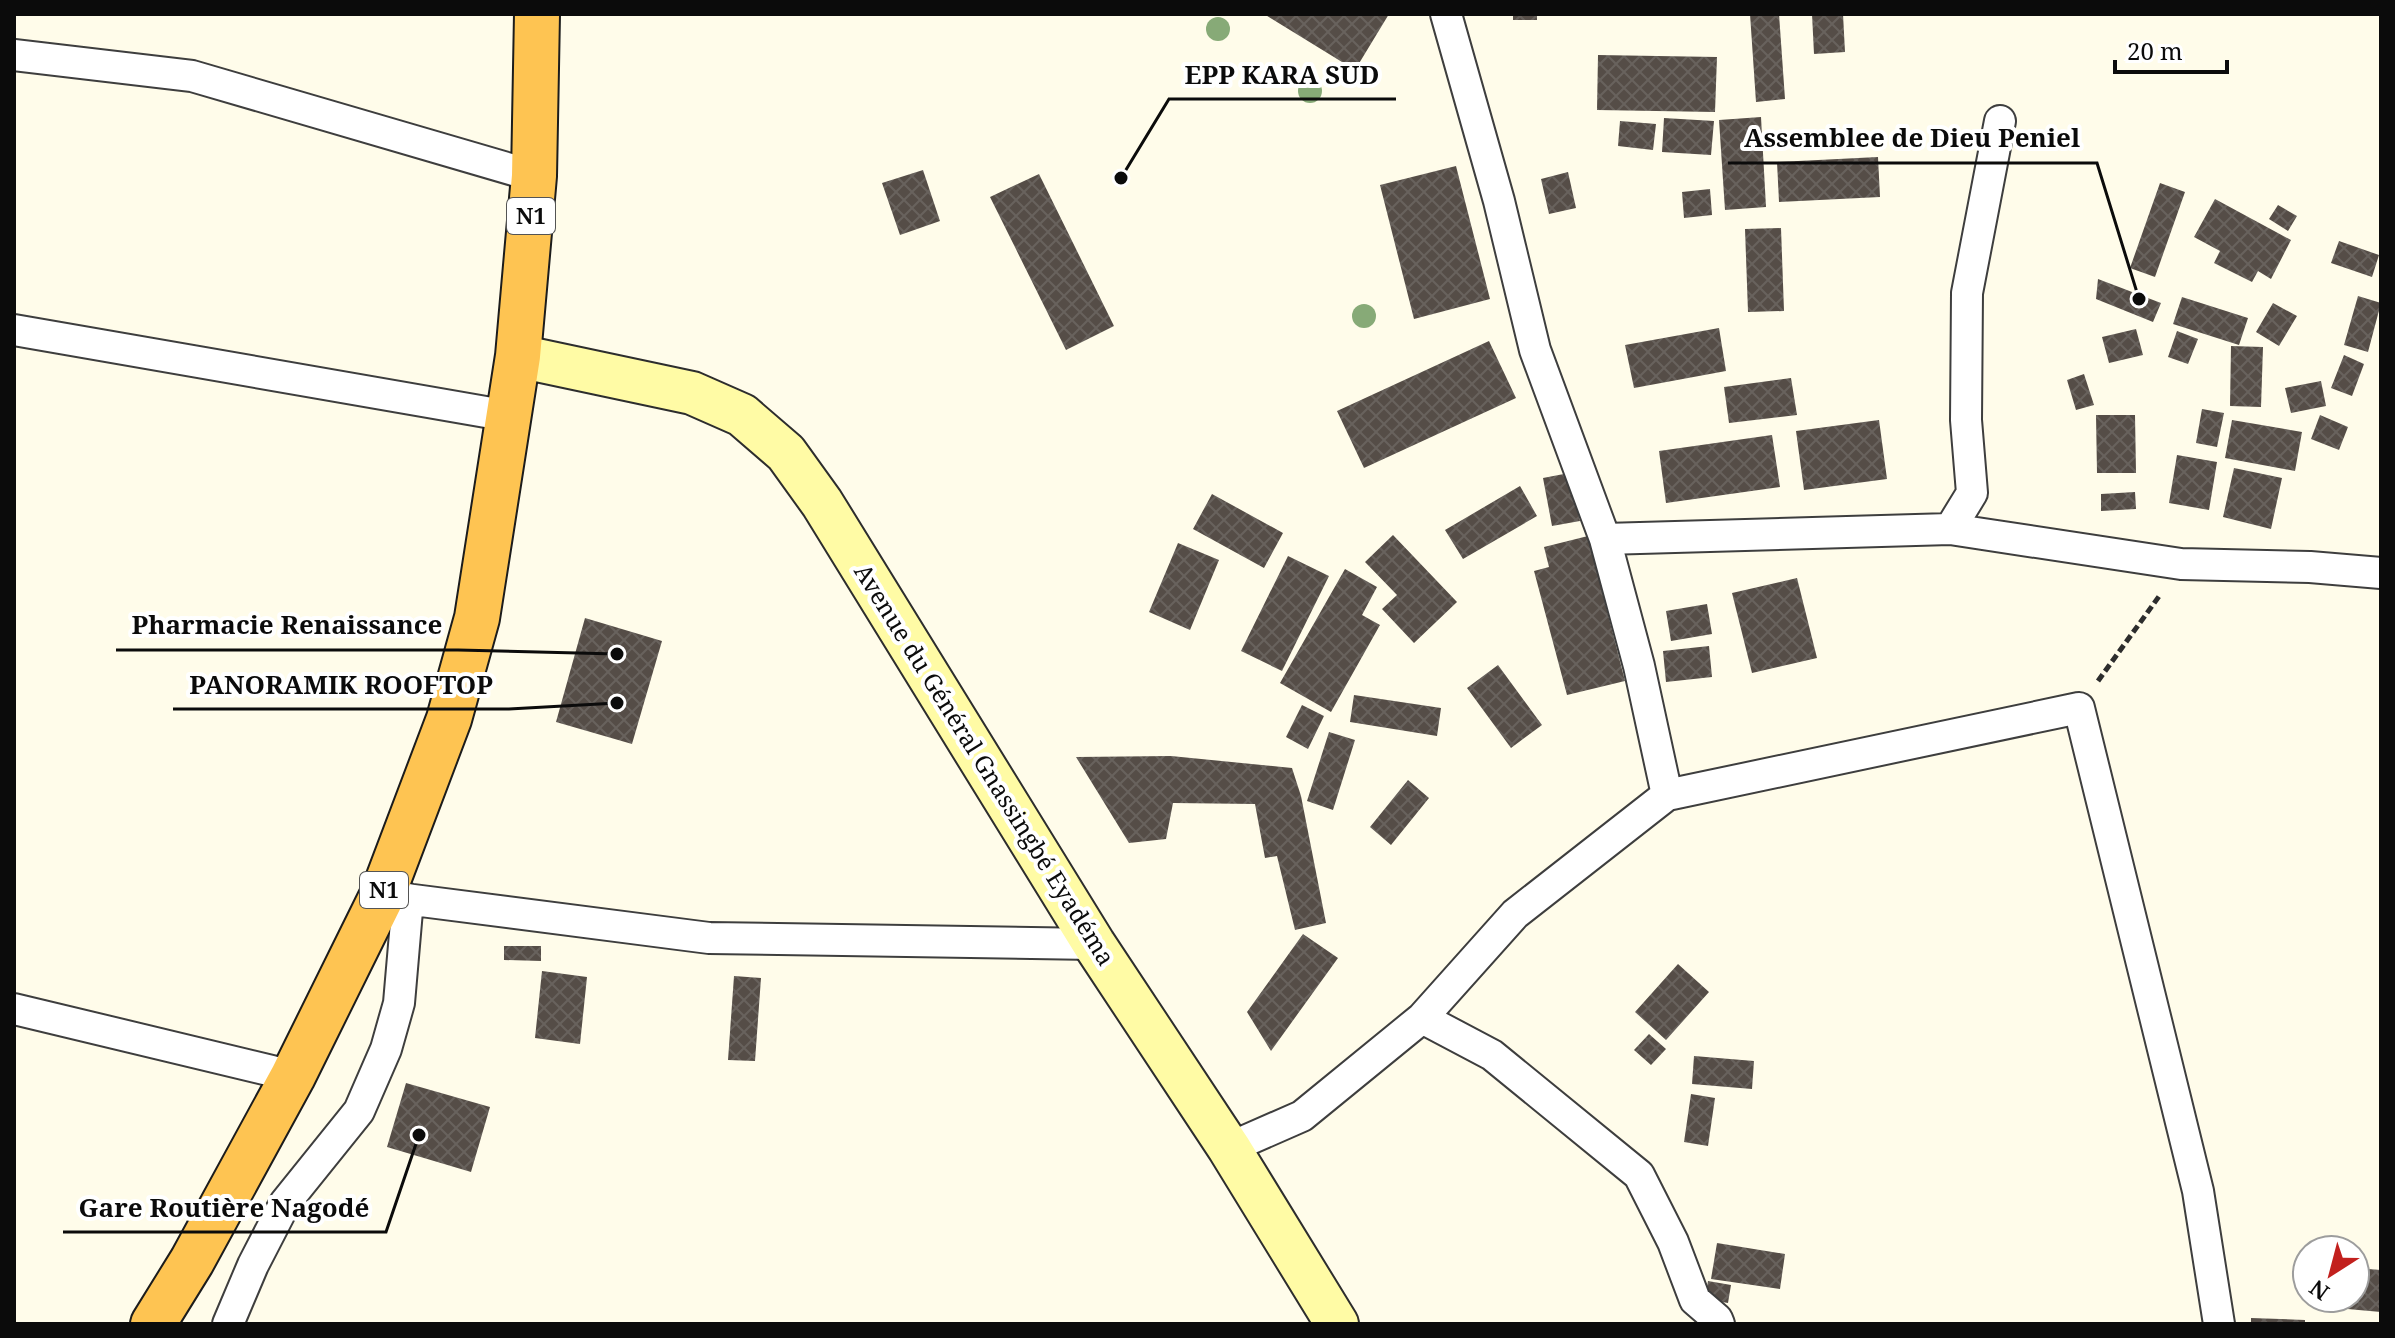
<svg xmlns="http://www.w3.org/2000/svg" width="2395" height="1338" font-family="'Noto Serif',serif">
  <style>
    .building { fill: url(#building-cross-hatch) }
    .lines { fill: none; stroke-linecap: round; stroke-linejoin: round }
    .minor-casing { stroke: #3e3e3e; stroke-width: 34 }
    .secondary-casing { stroke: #2d2d2d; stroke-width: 46 }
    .trunk-casing { stroke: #1c1c1c; stroke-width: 48 }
    .path { stroke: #2d2d2d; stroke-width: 5; stroke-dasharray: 8 4; stroke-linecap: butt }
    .minor { stroke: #fff; stroke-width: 30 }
    .secondary { stroke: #fffba5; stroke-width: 42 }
    .trunk { stroke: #fec452; stroke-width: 44 }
    .tree { fill: #87aa77 }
    .labels { text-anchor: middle; stroke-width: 8; stroke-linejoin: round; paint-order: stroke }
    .shield { fill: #fff; stroke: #545454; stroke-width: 2 }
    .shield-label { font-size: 22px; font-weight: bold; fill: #0b0b0b }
    .street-label { font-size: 24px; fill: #0b0b0b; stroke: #fff }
    .leader { fill: none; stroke: #0b0b0b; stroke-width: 3 }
    .callout-dot { fill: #0b0b0b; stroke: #fff; stroke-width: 3 }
    .callout-label { font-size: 26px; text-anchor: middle; font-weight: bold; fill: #0b0b0b; stroke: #fff; stroke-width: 8; stroke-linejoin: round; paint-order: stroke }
  </style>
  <defs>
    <pattern id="building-cross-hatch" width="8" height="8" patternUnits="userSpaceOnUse" patternTransform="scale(2)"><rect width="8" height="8" fill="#554d47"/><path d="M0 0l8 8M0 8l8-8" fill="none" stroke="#68625d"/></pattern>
  </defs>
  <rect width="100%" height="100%" fill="#fffcea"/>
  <!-- building -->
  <path class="building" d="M1264,14H1389L1355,70Z
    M1513,14H1537V20H1513Z
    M1750,14H1779L1785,99L1756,102Z
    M1812,14H1843L1845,52L1814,54Z
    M1598,55L1717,57L1715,112L1597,110Z
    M1761,117L1766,207L1725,210L1719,120Z
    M1664,118L1714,121L1711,155L1662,152Z
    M1620,121L1656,124L1653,150L1618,146Z
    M1878,157L1880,197L1779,202L1777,162Z
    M1456,166L1490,299L1414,319L1380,185Z
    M923,170L940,221L900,235L882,183Z
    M1568,172L1576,208L1549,214L1541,179Z
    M1039,174L1114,326L1066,350L990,197Z
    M2160,183L2185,192L2155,277L2130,268Z
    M1710,189L1712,215L1684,218L1682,192Z
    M2215,199L2291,240L2271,279L2258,271L2252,282L2214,263L2220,251L2194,237Z
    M2278,205L2297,216L2288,231L2269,219Z
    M1781,228L1784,311L1748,312L1745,229Z
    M2339,241L2379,255L2372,277L2331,263Z
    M2098,279L2161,303L2153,322L2096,299Z
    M2358,296L2381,303L2368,352L2344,345Z
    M2182,297L2248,318L2239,345L2173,324Z
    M2273,303L2297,316L2279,346L2256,332Z
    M1719,328L1726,371L1634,388L1625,345Z
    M2136,329L2143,355L2109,363L2102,337Z
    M2177,331L2198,339L2188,364L2168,357Z
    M1489,341L1516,398L1364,468L1337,411Z
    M2231,346L2263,347L2261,407L2230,406Z
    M2344,355L2364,364L2352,396L2331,388Z
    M2084,374L2094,405L2076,410L2067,380Z
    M1791,378L1797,415L1729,423L1724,387Z
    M2321,381L2326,406L2291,413L2285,388Z
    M2202,409L2224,413L2217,447L2196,443Z
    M2096,415H2135L2136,473H2097Z
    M2320,415L2348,427L2339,450L2311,439Z
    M1879,420L1887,479L1804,490L1796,431Z
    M2232,420L2302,432L2295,471L2225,458Z
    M1772,435L1780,487L1666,503L1659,451Z
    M2177,455L2217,462L2209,510L2169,503Z
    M2234,468L2282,478L2271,529L2223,517Z
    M1569,473L1580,521L1552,526L1543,478Z
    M1520,486L1537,516L1463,559L1445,530Z
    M2135,492L2136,509L2101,511V494Z
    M1212,494L1283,533L1264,568L1193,529Z
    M1393,535L1457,602L1414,643L1382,609L1397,595L1365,562Z
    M1588,536L1625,681L1567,695L1534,571L1549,567L1544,547Z
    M1178,543L1219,560L1190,630L1149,612Z
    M1288,556L1329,576L1282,671L1241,651Z
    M1345,569L1377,587L1362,615L1380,625L1331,712L1280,683Z
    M1797,578L1817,658L1752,673L1732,593Z
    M1707,604L1712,634L1671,641L1666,611Z
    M585,618L662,641L632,744L556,722Z
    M1709,646L1712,677L1666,682L1663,651Z
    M1498,665L1542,725L1511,748L1467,688Z
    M1354,695L1441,708L1437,736L1350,722Z
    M1302,705L1324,716L1308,749L1286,737Z
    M1329,732L1355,740L1333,810L1307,801Z
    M1171,756L1292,768L1301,796L1326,923L1295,930L1277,856L1265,858L1255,804L1173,803L1166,839L1129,843L1076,757Z
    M1408,780L1429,798L1391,845L1370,827Z
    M1303,934L1338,958L1271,1051L1247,1012Z
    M504,946H541V961L504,960Z
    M1678,964L1709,992L1666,1040L1635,1012Z
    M542,971L587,977L580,1044L535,1038Z
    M734,976L761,978L755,1061L728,1060Z
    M1649,1034L1666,1049L1651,1065L1634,1050Z
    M1694,1056L1754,1061L1752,1089L1692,1084Z
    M406,1083L490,1107L471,1172L387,1147Z
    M1691,1094L1715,1098L1708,1146L1684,1142Z
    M1717,1243L1785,1254L1780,1289L1711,1279Z
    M2355,1268L2381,1270V1312L2325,1307L2326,1298H2355Z
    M1708,1281L1731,1285L1728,1303L1705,1299Z
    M2251,1318L2305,1320V1324H2251Z"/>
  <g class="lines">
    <defs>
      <path id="minor" d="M1446,14L1499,201L1535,350L1605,539L1639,666L1667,795
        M14,55L192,76L534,176
        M14,330L509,416
        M1950,529L1972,493L1966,420L1967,293L2000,121
        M1605,539L1950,529L2181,564L2310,567L2381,573
        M382,896L709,938L1094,944
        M14,1009L293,1076
        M1422,1018L1492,1055L1639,1175L1673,1242L1695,1300L1717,1319L1719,1324
        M1229,1148L1302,1116L1422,1018L1515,914L1667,795L2079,708L2198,1191L2219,1324
        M228,1324L253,1265L285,1203L359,1111L386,1049L399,1003L408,899"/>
      <path id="secondary" d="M518,356L692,393L742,415L786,453L822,503L1094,944L1229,1148L1337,1324"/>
      <path id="trunk" d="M153,1324L192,1261L293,1076L382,896L449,719L477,618L518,356L534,176L537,14"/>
    </defs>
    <!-- minor casing -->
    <use href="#minor" class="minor-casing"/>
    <!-- secondary casing -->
    <use href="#secondary" class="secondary-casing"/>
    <!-- trunk casing -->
    <use href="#trunk" class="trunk-casing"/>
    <!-- path -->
    <path class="path" d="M2098,681L2160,595"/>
    <!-- minor -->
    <use href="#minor" class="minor"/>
    <!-- secondary -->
    <use href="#secondary" class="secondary"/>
    <!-- trunk -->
    <use href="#trunk" class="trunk"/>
  </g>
  <!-- trees -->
  <g class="tree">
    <circle cx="1218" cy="29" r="12"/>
    <circle cx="1310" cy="91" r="12"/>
    <circle cx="1364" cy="316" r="12"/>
  </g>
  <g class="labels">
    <!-- shield labels -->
    <g class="shield">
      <rect x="507" y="198" width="48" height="36" rx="6"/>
      <rect x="360" y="872" width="48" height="36" rx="6"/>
    </g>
    <g class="shield-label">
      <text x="531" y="224">N1</text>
      <text x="384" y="898">N1</text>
    </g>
    <!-- street labels -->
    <g class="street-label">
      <text transform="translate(984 765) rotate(58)" y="8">Avenue du Général Gnassingbé Eyadéma</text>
    </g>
  </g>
  <!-- callouts -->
  <path class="leader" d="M1121 178L1169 99H1396M2139 299L2097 163H1728M617 654L458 650H116M617 703L509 709H173M419 1135L386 1232H63"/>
  <g class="callout-dot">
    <circle cx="1121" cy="178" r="8"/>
    <circle cx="2139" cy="299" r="8"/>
    <circle cx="617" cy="654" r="8"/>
    <circle cx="617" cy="703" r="8"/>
    <circle cx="419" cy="1135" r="8"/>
  </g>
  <g class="callout-label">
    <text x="1282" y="84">EPP KARA SUD</text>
    <text x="1912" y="147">Assemblee de Dieu Peniel</text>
    <text x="287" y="634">Pharmacie Renaissance</text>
    <text x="341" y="694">PANORAMIK ROOFTOP</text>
    <text x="224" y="1217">Gare Routière Nagodé</text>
  </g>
  <!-- border -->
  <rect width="2395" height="1338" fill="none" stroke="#0b0b0b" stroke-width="32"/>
  <!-- north arrow -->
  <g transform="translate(2331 1274) rotate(216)"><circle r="38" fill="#ffffff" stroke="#9d9d9d" stroke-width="2"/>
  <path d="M0-6L14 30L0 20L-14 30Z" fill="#c2201d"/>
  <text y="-12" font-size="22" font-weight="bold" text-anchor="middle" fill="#0b0b0b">N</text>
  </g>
  <!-- scale -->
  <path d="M2115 60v12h112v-12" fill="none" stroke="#0b0b0b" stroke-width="4"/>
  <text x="2127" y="60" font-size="24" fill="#0b0b0b" stroke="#ffffff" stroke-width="6" paint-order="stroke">20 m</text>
</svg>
